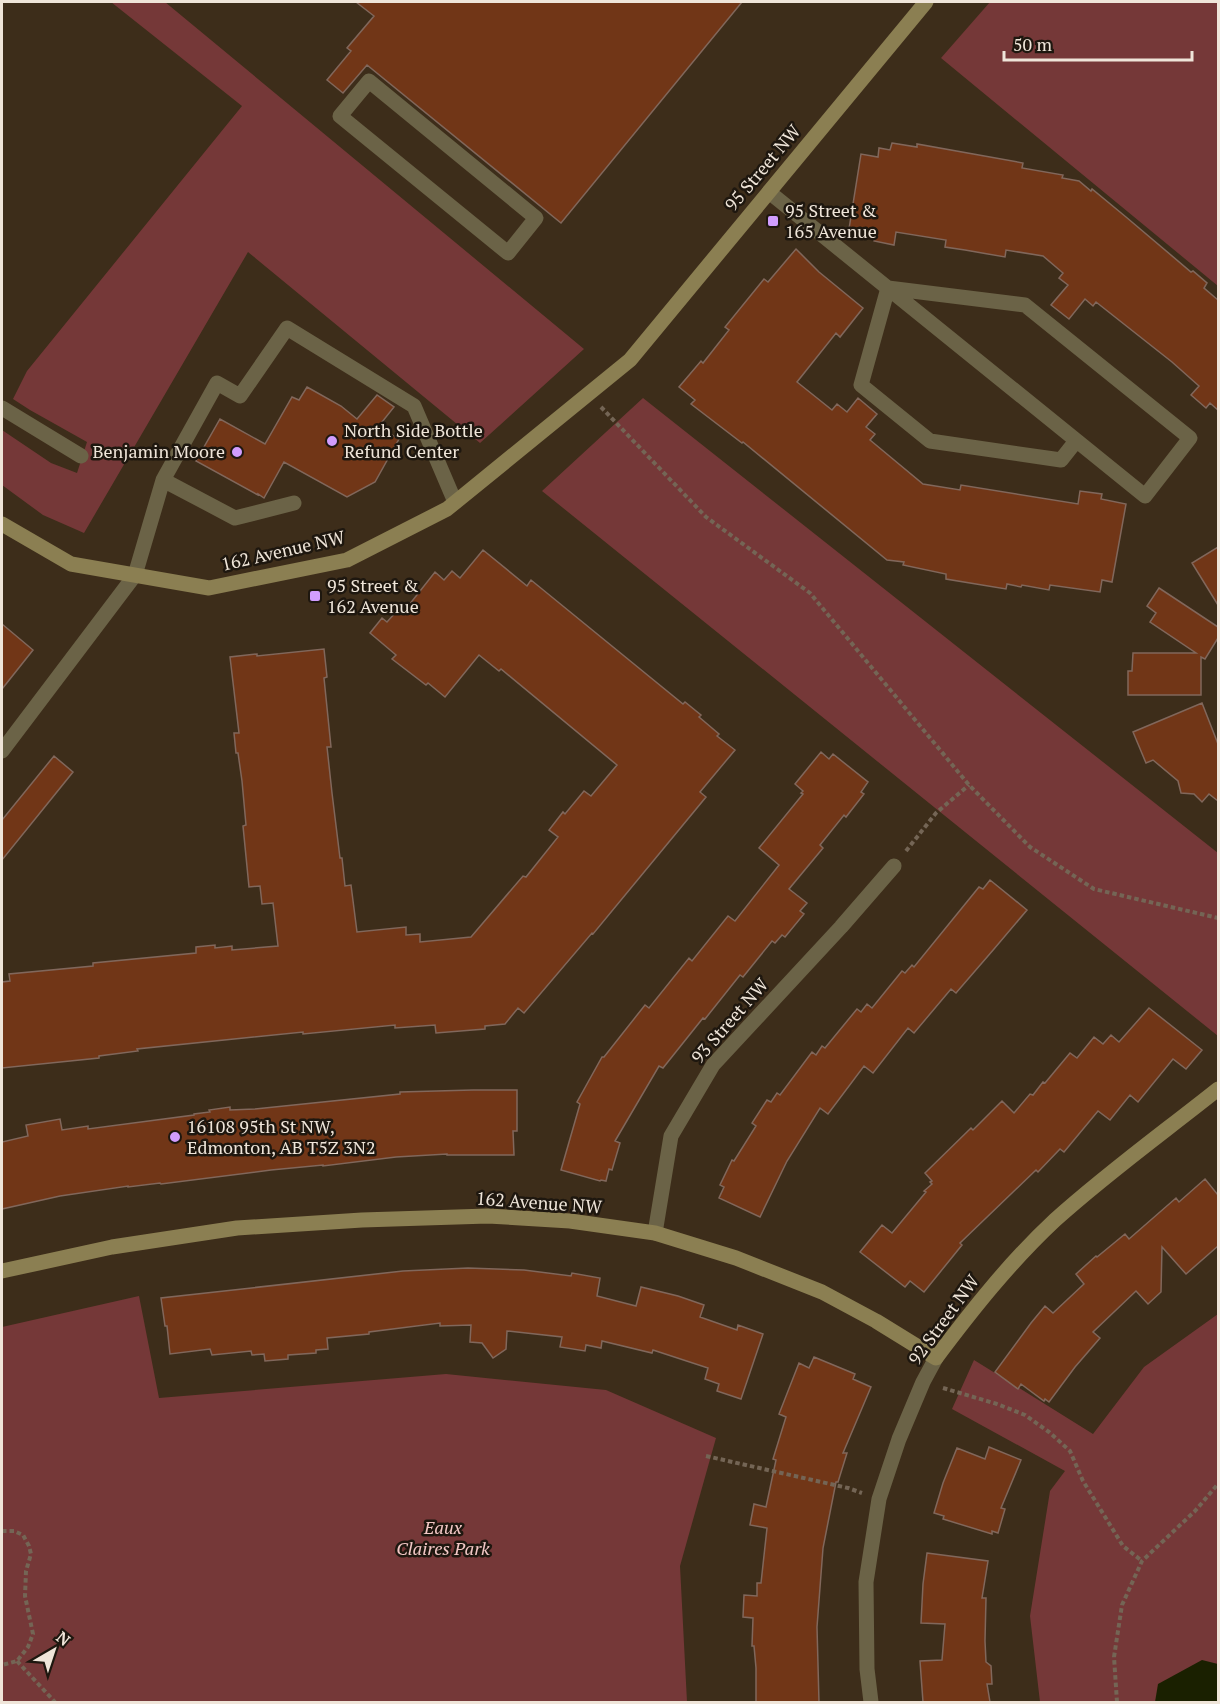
<svg xmlns="http://www.w3.org/2000/svg" width="1220" height="1704" font-family="'PT Serif',serif">
  <style>
    .green { fill: #753838 }
    .water { fill: #1a2000 }
    .building { fill: #713617; stroke: #81675b; stroke-width: 1.5 }
    .lines { fill: none; stroke-linecap: round; stroke-linejoin: round }
    .path { stroke: #746555; stroke-width: 4; stroke-dasharray: 4.5 3; stroke-linecap: butt }
    .lane { stroke: #6b6347; stroke-width: 15 }
    .street { stroke: #6b6347; stroke-width: 15 }
    .secondary { stroke: #8b7f52; stroke-width: 15 }
    .poi-dot { fill: #d19dfe; stroke: #1e170f; stroke-width: 2 }
    .labels { text-anchor: middle; stroke-width: 5; stroke-linejoin: round; paint-order: stroke }
    .street-label { font-size: 18px; fill: #efe5d9; stroke: #1e170f }
    .poi-label { font-size: 18px; fill: #efe5d9; stroke: #1e170f; text-anchor: start }
    .park-label { font-size: 18px; font-style: italic; fill: #f3c8c6; stroke: #1e170f }
  </style>
  <rect width="100%" height="100%" fill="#3d2d1a"/>
  <!-- green -->
  <path class="green" d="M111,2H165L584,349L480,443L248,252L84,533L43,515L2,485V430L51,463L77,473L87,442L30,410L13,399L27,371L242,106Z
    M990,2H1218V286L941,58Z
    M643,398L1218,853V1036L542,491Z
    M139,1296L159,1398L446,1374L606,1390L716,1438L680,1566L687,1702H2V1327Z
    M1218,1314V1702H1040L1030,1616L1050,1491L1065,1471L952,1409L974,1360L1093,1434L1144,1367Z"/>
  <!-- water -->
  <path class="water" d="M1202,1660L1218,1664V1702H1155L1158,1684Z"/>
  <!-- building -->
  <path class="building" d="M356,2H742L561,223L367,65L343,93L327,80L351,51L347,48L374,16Z
    M892,143L917,147V144L1023,163L1022,168L1063,175L1062,178L1079,181L1091,191L1092,189L1126,217L1191,272L1193,271L1207,283L1204,288L1218,300V410L1210,403L1206,408L1191,395L1199,386L1172,362L1096,302L1093,306L1085,299L1069,319L1051,305L1068,285L1059,278L1063,273L1043,256L1006,250L1005,257L965,250L945,247L946,240L896,232L894,245L874,241V236L859,234V231L849,229L861,154L878,157L879,148L890,150Z
    M796,249L819,272L863,308L840,337L836,333L797,382L832,410L837,404L847,412L858,398L877,414L866,427L875,434L870,440L923,484L960,490L961,485L1078,504L1080,491L1102,494L1101,499L1126,504L1112,582L1102,580L1100,592L1050,585L1049,590L1022,585L1021,587L1007,584L1006,589L946,579V574L903,565L904,562L887,560L743,442L742,443L691,404L695,400L679,387L701,361L703,363L729,330L725,327L764,279L768,282Z
    M307,387L341,406L357,419L377,395L394,407L378,427L399,439L375,482L347,497L284,462L264,498L258,494V495L196,461L220,419L265,444L292,397L299,400Z
    M1218,547V605L1192,563Z
    M483,550L527,586L531,580L683,704L685,702L701,715L699,717L719,734L717,736L735,750L700,792L706,797L593,934L592,933L524,1013L518,1008L505,1024L485,1026V1029L436,1033L435,1025L395,1028V1025L303,1034V1032L137,1049L138,1051L99,1056V1058L2,1068V982L10,981L9,974L93,966V963L196,953V947L215,945V948L232,946V950L278,946L273,903L262,904L260,886L249,887L243,826L246,825L242,781L238,753H236L234,733H239L230,657L257,654V656L324,649L327,677L324,678L331,747H327L332,793L340,858H342L345,886L351,885L357,932L406,927V935L420,934V942L471,937L523,876L526,877L558,837L549,830L563,812L565,814L584,791L591,796L617,765L501,669L499,671L479,655L445,697L428,683L426,685L392,659L396,655L370,633L382,618L387,622L396,612L398,614L406,603L409,605L435,572L444,580L452,571L460,578Z
    M1159,588L1218,627V638L1205,659L1201,657V695H1128V671H1132L1133,653H1196L1150,622L1156,613L1147,606Z
    M2,624L33,650L2,689Z
    M1202,703L1218,744V801L1209,794L1202,802L1194,794L1181,793L1178,781L1153,760L1146,763L1133,732Z
    M821,752L829,759L833,754L868,782L861,792L864,794L846,817L844,815L820,845L823,848L789,889L807,903L800,911L804,914L785,937L782,935L775,943L772,941L743,977L740,975L705,1019L703,1018L663,1068L659,1066L615,1141L620,1143L612,1170L609,1169L606,1181L601,1180L600,1181L561,1170L580,1104L577,1102L602,1057H604L645,1005L649,1008L689,958L692,961L728,916L735,921L779,865L759,848L803,794L801,793L803,791L795,784Z
    M54,756L73,772L2,860V820Z
    M990,880L1027,910L994,949L956,993L951,989L914,1033L908,1028L873,1073L864,1066L828,1114L820,1108L787,1161L760,1217L719,1198L724,1187L720,1185L732,1160L734,1161L756,1126L752,1123L767,1100L771,1102L777,1093L780,1095L812,1052L816,1055L822,1046L825,1048L857,1009L861,1012L867,1004L872,1008L902,971L905,973L912,965L914,967L979,887L983,889Z
    M1149,1008L1202,1050L1186,1069L1173,1059L1138,1102L1130,1095L1110,1120L1098,1111L1064,1152L1060,1149L1038,1172L1036,1170L960,1243L962,1245L924,1292L910,1281L905,1287L860,1252L882,1225L892,1233L926,1192L924,1191L932,1184L930,1182L932,1181L925,1173L971,1128L973,1130L1002,1101L1014,1113L1030,1094L1033,1095L1043,1082L1045,1083L1070,1053L1077,1058L1094,1037L1103,1044L1111,1035L1119,1042Z
    M473,1090H517V1131H513L514,1155H447V1154L396,1157L323,1166V1165L271,1170L161,1184L160,1183L128,1187V1186L60,1196L2,1209V1142L28,1136L26,1125L60,1119L62,1130L88,1126V1129L194,1115V1114L210,1112L209,1110L230,1107V1110L255,1109L400,1094V1092Z
    M1205,1179L1218,1195V1246L1186,1274L1162,1247L1161,1292L1148,1304L1136,1291L1093,1332L1100,1338L1075,1367L1049,1402L1045,1399L1044,1401L1021,1384L1018,1389L995,1372L1031,1323L1045,1306L1053,1313L1084,1284L1076,1274L1096,1256L1097,1257L1125,1234L1129,1239L1176,1198L1179,1202Z
    M468,1268L524,1270L571,1276L572,1273L600,1278L597,1296L636,1306L641,1287L678,1296L704,1305L700,1317L737,1330L738,1325L763,1334L741,1399L717,1391L719,1384L705,1379L708,1368L653,1350L652,1353L602,1341L601,1348L586,1345L585,1351L560,1347L562,1337L507,1331L506,1349L493,1358L482,1343L470,1342L471,1325L440,1326V1323L369,1332V1334L327,1338L328,1349L316,1350V1353L288,1355V1359L265,1361L264,1354L252,1355L251,1351L212,1355L210,1349L170,1354L167,1326H165L161,1298L403,1271Z
    M814,1357L855,1374L853,1379L871,1387L843,1453H847L838,1482H836L823,1548L817,1627L819,1702H756V1668L754,1646H752L753,1618L743,1617L744,1595L757,1596V1583H761L767,1528L750,1525L754,1504L766,1507L776,1460L773,1459L786,1417L779,1414L799,1363L809,1368Z
    M989,1447L1021,1460L1001,1508L1005,1509L998,1533L992,1531V1534L943,1519L944,1516L934,1513L943,1483L957,1448L985,1459Z
    M927,1553L988,1561L982,1598H986L985,1641L986,1662L991,1666L992,1684H987L990,1702H923L920,1661L942,1660L945,1624L921,1623L923,1584Z"/>
  <g class="lines">
    <!-- path -->
    <path class="path" d="M601,407L706,517L810,593L969,785L1030,847L1094,889L1218,918
      M906,851L936,813L969,785
      M943,1388L997,1404L1025,1415L1049,1432L1070,1451L1083,1481L1123,1546L1142,1561
      M706,1456L848,1488L862,1493
      M2,1531H14L23,1535L29,1546L31,1554L26,1571L25,1596L33,1634L28,1647L17,1661L2,1665
      M17,1661L55,1702
      M1117,1702L1114,1657L1122,1605L1142,1561L1195,1511L1218,1484"/>
    <!-- lane -->
    <path class="lane" d="M369,81L536,218L508,253L340,116Z
      M2,408L81,456
      M163,480L235,518L294,503
      M2,751L135,575L163,480L217,383L240,396L287,328L414,406L455,502"/>
    <!-- street -->
    <path class="street" d="M769,192L1145,496L1190,438L1025,305L888,288L861,385L930,441L1061,460L1076,441
      M655,1233L671,1136L713,1065L841,927L894,866
      M871,1702L867,1669L866,1582L879,1499L899,1439L923,1382L936,1358"/>
    <!-- secondary -->
    <path class="secondary" d="M2,524L71,564L209,588L347,560L447,509L630,360L926,2
      M2,1271L112,1247L237,1228L362,1220L488,1216L570,1221L655,1233L736,1258L822,1292L876,1321L936,1358C972,1310 1010,1262 1055,1220C1107,1173 1164,1132 1218,1089"/>
  </g>
  <!-- markers -->
  <g class="poi-dot">
    <rect x="767" y="215" width="12" height="12" rx="3"/>
    <circle cx="332" cy="441" r="6"/>
    <circle cx="237" cy="452" r="6"/>
    <rect x="309" y="590" width="12" height="12" rx="3"/>
    <circle cx="175" cy="1137" r="6"/>
  </g>
  <g class="labels">
    <!-- street labels -->
    <g class="street-label">
      <text transform="translate(763 168) rotate(-50)" y="6">95 Street NW</text>
      <text transform="translate(283 551) rotate(-13)" y="6">162 Avenue NW</text>
      <text transform="translate(730 1021) rotate(-49)" y="6">93 Street NW</text>
      <text transform="translate(539 1203) rotate(4)" y="6">162 Avenue NW</text>
      <text transform="translate(944 1320) rotate(-54)" y="6">92 Street NW</text>
    </g>
    <!-- poi labels -->
    <g class="poi-label">
      <text x="785" y="217">95 Street &amp;<tspan x="785" dy="21">165 Avenue</tspan></text>
      <text x="344" y="437">North Side Bottle<tspan x="344" dy="21">Refund Center</tspan></text>
      <text x="225" y="458" text-anchor="end">Benjamin Moore</text>
      <text x="327" y="592">95 Street &amp;<tspan x="327" dy="21">162 Avenue</tspan></text>
      <text x="187" y="1133">16108 95th St NW,<tspan x="187" dy="21">Edmonton, AB T5Z 3N2</tspan></text>
    </g>
    <!-- park labels -->
    <g class="park-label">
      <text x="443" y="1534">Eaux<tspan x="443" dy="21">Claires Park</tspan></text>
    </g>
  </g>
  <!-- border -->
  <rect width="1220" height="1704" fill="none" stroke="#efe5d9" stroke-width="6"/>
  <!-- north arrow -->
  <g transform="translate(54 1650) rotate(39)" stroke="#1e170f" stroke-width="4.5" paint-order="stroke">
  <path d="M0-4.5L10 22L0 15L-10 22Z" fill="#efe5d9"/>
  <text y="-9" font-size="16" font-weight="bold" text-anchor="middle" fill="#efe5d9">N</text>
  </g>
  <!-- scale -->
  <path d="M1004 51v9h188v-9" fill="none" stroke="#efe5d9" stroke-width="3"/>
  <text x="1013" y="51" font-size="18" fill="#efe5d9" stroke="#1e170f" stroke-width="4.5" paint-order="stroke">50 m</text>
</svg>
